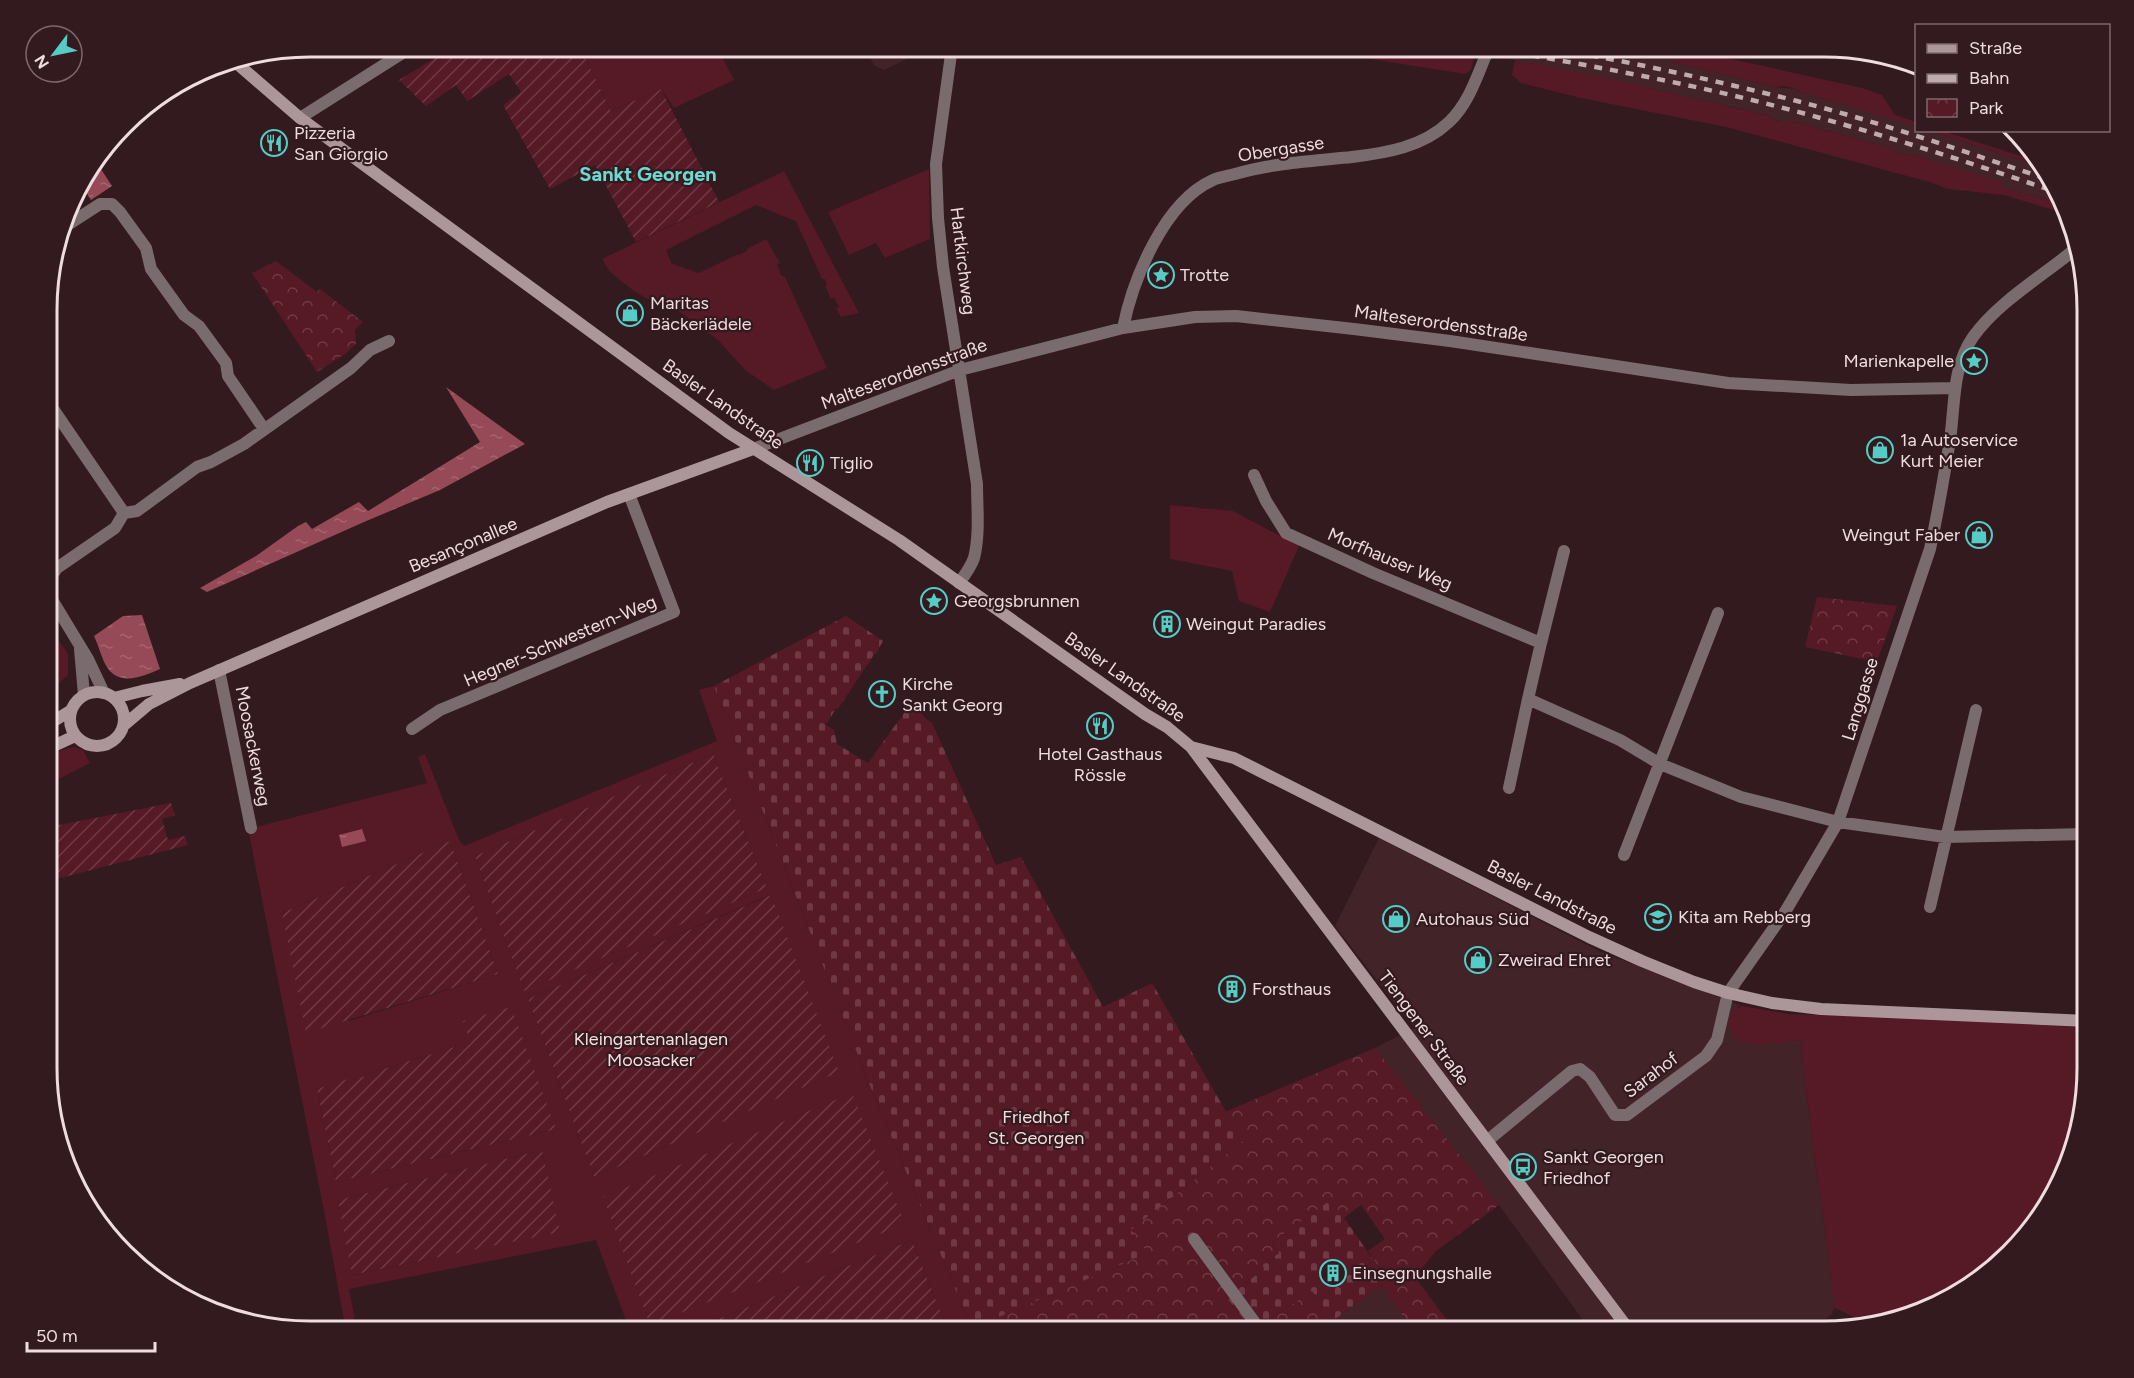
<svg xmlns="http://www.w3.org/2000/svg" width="2134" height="1378" font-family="Figtree,sans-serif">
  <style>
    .built { fill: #422428 }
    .grass { fill: #561926; fill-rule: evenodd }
    .cemetery { fill: url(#cemetery-stones) }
    .park { fill: url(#park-crowns) }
    .garden { fill: url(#garden-furrows) }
    .water { fill: url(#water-ripples) }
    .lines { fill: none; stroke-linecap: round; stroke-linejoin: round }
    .street { stroke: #7a6c6e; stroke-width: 12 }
    .secondary { stroke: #ad9699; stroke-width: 12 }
    .rail { stroke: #bfabad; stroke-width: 4.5; stroke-dasharray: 8 8; stroke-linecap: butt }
    .labels { text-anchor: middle; stroke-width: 4.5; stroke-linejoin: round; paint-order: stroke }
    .poi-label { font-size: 18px; fill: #eedcde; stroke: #331a1e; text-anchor: start }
    .street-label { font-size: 18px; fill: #eedcde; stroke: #331a1e }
    .park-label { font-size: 18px; fill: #f5dddf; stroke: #331a1e }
    .neighbourhood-label { font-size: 20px; font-weight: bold; fill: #6dd9d3; stroke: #331a1e }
    .rim { fill: none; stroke: #eedcde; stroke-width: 3 }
  </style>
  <defs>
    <pattern id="cemetery-stones" width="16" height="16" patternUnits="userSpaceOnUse" patternTransform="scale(1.5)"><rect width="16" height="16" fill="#561926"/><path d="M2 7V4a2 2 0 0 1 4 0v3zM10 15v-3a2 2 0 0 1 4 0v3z" fill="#6f3a45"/></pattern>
    <pattern id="park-crowns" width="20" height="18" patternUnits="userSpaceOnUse" patternTransform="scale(1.5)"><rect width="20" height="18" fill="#561926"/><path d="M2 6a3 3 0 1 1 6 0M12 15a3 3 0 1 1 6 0" fill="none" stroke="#6f3a45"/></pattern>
    <pattern id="garden-furrows" width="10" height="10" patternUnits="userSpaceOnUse" patternTransform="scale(1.5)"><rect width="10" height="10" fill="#561926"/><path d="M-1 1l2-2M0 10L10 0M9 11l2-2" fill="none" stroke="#6f3a45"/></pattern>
    <pattern id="water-ripples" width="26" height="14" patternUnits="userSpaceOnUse" patternTransform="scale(1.5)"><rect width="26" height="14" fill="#964a57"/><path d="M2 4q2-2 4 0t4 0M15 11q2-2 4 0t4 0" fill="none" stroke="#a5646f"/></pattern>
  </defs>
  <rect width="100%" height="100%" fill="#331a1e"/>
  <!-- built -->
  <path class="built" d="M860,47H932L884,70L874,65L866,50L863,51Z
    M1440,47H1593L1650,58L1657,57L1670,59L1677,63L1775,87L1796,89L1800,92L1915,125L1916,126V130L1930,131L2017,159L2040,165L2052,178L2060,203L2004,188L2000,182L1914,155L1896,153L1891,148L1791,121L1785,123L1773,119L1767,115L1648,88L1643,86L1532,64H1521L1515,60Z
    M1379,838L1601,952L1742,1006L1737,1007L1751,1044L1801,1040L1803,1069L1835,1306L1832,1314L1811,1331H1591L1499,1205L1375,1048L1414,1028L1335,926Z
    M1381,1286L1414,1331H1317L1331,1322Z"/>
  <!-- grass -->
  <path class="grass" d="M580,47H717L734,80L674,108L661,89L611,111Z
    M1296,47H1440L1475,53L1471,70L1465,74Z
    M1593,47H1677L1862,88L1882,95L1895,115L1916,122V126L1800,92L1796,89L1784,86L1775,87L1677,63C1668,59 1660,56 1650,58Z
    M1515,60L1521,64L1532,63L1644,86L1648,88L1767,115C1774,120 1782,124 1791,121L1891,148L1896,153L1914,155L2001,182L2004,188L2060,203L2063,213L2004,195L1948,189L1933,183L1726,127L1581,98L1521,83L1512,75Z
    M1930,131H1943L2036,161L2040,165L2017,159Z
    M929,169L930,239L885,258L876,243L849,255L828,212Z
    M784,171L859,313L841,317L836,308L839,307L834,297L831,299L825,286L827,284L825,279H822L796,221L756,205L666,250L672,264L699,273L736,255H739L747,251V249L766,239L780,263L777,264L781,275L785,277L827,368L774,390L745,370L718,340L669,304L648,299L635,292L610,272L602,259Z
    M1170,505L1233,511L1299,546L1270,612L1239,601L1232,571L1170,559Z
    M2087,554V665H2075L2077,564Z
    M49,626L68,654V675L49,692V683L54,680L52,675H49Z
    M714,686L868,1081L972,1329L966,1331H948L912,1240L689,1331H630L596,1240L349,1289L357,1331H346L324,1211L248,829L427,783L418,757L425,754L459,840L464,846L717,741L699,690ZM713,754L767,888L524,990L475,856ZM450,841L498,974L349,1021L282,913ZM770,895L838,1072L594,1177L528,999ZM464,1044H471L555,1129L336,1182L317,1089L366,1076L367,1074ZM851,1094L650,1325L604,1197ZM542,1150L559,1231L353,1275L338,1200Z
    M74,747L83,750L90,763L49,784V761L55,758L52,753Z
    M1742,1006L1788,1014L1970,1020L2087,1028V1085L2074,1152L2043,1215L1956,1296L1866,1323L1835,1308L1803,1069L1801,1040C1781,1041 1740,1055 1730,1029C1727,1023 1729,1017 1733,1011Z"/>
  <!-- cemetery -->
  <path class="cemetery" d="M846,616L883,641L876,654H874L868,665H867L838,709L836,708L828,722L825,724L834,730L837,744L868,763L912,702L913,703L926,719L932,723L996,865L1021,857L1103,1007L1152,983L1243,1141L1131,1230L1149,1253L972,1329L868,1081L714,686Z
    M1331,1199L1388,1281L1331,1322L1312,1297V1292L1266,1323L1270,1329L1267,1331H1253L1226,1297L1264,1269L1262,1265L1279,1253L1272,1242Z"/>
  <!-- park -->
  <path class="park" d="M276,261L317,292L320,289L363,322L355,330L356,344L345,354L317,372L252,273Z
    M1817,597L1897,606L1877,662L1805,647Z
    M1375,1048L1499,1205L1436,1251L1415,1277L1455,1331H1414L1381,1286L1388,1281L1368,1251L1385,1239L1361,1205L1344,1218L1331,1200L1272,1242L1279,1253L1262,1265L1264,1269L1226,1297L1253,1331H966L1148,1253L1131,1230L1243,1141L1225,1112Z
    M1312,1291L1315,1295L1312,1297L1331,1322L1317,1331H1267L1269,1329L1265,1323Z"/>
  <!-- garden -->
  <path class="garden" d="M453,47H580L611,111L661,89L719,202L636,242L595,165L550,189L503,105L521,92L509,74L467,101L456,85L426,106L399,80Z
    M713,754L767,888L524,991L475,856Z
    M171,803L175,815L162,819L168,840L185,836L188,845L49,881V827Z
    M450,841L498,974L306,1033L282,913Z
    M771,895L839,1072L594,1177L528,999Z
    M511,1007L556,1129L336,1182L317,1089L360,1075L362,1077L366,1076L367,1074L464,1044H471L463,1021Z
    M852,1093L905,1224L650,1325L603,1197Z
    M542,1150L560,1232L352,1275L338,1200Z
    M912,1240L948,1331H689L699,1327Z"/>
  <!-- water -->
  <path class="water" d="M97,163L112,186L91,200L81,184Z
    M446,387L525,444L440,490L364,522L207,592L200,588L256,556L298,526L306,522L312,529L359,502L368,511L480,442Z
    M142,615L160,669C144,676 119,687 107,667C103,662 98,644 94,636L123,616Z
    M362,829L366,841L342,847L339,835Z"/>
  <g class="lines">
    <!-- street -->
    <path class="street" d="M952,47L936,164L938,218L943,267L977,484C977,508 980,534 974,558C971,567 965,575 959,583
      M300,118L412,47
      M63,228L100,204H112L120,212L146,248L151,269L184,315L199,326L226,363L228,376L264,429
      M1123,328C1133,279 1164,202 1213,180C1219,177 1228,176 1235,174C1273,163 1312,161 1352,157C1386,153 1423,147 1449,122C1468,104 1476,79 1486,55
      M49,403L124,513L115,528L57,568L49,580L51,598L88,659L104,693
      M753,449L960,370L1123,328L1195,317L1236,316L1354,329L1450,341L1728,383L1851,390L1955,388
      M1254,475L1266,501L1286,533L1373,573L1541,643L1564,551
      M124,513L137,511L197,467L211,462L244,444L351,368L370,350L389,341
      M1541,643L1528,699L1620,740L1660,764L1741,797L1838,822L1945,837L2087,834
      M80,649L84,695
      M219,670L251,828
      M412,729L440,710L674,612L629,494
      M1509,788L1528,699
      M1624,855L1718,613
      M1930,907L1976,710
      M1487,1141L1572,1071L1580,1069L1590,1077L1615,1115H1627L1706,1056L1717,1040L1728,993L1785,912L1838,822L1930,549C1938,513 1944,476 1950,440C1955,405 1952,367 1973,337C1997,303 2041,277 2074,250
      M1194,1239L1261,1331"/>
    <!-- secondary -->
    <path class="secondary" d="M234,61L300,118L729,433L899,540L1145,714L1167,727L1191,747L1234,758L1589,937L1642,961L1694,982L1728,993L1772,1003L1821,1009L2087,1021
      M70 719a27 27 0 1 1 54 0a27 27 0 1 1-54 0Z
      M114,698L142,691L180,684
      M49,724L70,711
      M123,726L149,704L190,683L607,502L753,449
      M1191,747L1630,1331
      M49,748L75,736"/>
    <!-- rail -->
    <path class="rail" d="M1484,47C1587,65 1690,83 1791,110C1881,134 1969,162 2056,192
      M1543,47C1628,61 1713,80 1797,101C1883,123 1968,153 2053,181"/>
  </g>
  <!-- icons -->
  <defs>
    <symbol id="restaurant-ring" viewBox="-11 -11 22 22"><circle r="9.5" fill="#331a1e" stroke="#54cdc7" stroke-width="1.5"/><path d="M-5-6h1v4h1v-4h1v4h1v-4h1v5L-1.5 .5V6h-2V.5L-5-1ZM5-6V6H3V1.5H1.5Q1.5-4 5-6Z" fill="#54cdc7"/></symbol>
    <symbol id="sight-ring" viewBox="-11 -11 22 22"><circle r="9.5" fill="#331a1e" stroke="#54cdc7" stroke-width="1.5"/><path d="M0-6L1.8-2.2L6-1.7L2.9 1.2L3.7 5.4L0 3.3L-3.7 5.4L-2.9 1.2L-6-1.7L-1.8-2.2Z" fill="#54cdc7"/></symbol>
    <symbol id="shop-ring" viewBox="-11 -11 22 22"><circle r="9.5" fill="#331a1e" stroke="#54cdc7" stroke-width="1.5"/><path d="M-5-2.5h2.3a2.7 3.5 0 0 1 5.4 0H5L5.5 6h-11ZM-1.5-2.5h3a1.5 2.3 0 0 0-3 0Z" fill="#54cdc7"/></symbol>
    <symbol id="building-ring" viewBox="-11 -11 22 22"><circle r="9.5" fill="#331a1e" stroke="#54cdc7" stroke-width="1.5"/><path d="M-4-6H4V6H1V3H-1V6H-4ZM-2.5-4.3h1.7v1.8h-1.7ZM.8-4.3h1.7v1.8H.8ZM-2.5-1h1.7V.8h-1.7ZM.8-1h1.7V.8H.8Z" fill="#54cdc7"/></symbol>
    <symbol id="church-ring" viewBox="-11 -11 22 22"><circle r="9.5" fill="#331a1e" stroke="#54cdc7" stroke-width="1.5"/><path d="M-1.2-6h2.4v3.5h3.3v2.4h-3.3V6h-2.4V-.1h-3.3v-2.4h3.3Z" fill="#54cdc7"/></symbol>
    <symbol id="school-ring" viewBox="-11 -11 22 22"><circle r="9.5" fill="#331a1e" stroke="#54cdc7" stroke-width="1.5"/><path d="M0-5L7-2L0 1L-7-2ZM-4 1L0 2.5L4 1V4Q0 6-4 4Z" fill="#54cdc7"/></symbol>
    <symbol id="bus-ring" viewBox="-11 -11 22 22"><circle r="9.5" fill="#331a1e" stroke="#54cdc7" stroke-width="1.5"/><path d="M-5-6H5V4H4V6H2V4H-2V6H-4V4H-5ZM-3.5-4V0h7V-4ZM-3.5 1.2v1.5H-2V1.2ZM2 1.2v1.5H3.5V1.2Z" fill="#54cdc7"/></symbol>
  </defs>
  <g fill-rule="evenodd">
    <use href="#restaurant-ring" x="259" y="128" width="30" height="30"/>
    <use href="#sight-ring" x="1146" y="260" width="30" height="30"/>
    <use href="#shop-ring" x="615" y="298" width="30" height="30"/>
    <use href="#sight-ring" x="1959" y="346" width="30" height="30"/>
    <use href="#shop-ring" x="1865" y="435" width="30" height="30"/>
    <use href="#restaurant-ring" x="795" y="448" width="30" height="30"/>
    <use href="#shop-ring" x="1964" y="520" width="30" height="30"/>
    <use href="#sight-ring" x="919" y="586" width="30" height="30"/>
    <use href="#building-ring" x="1152" y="609" width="30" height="30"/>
    <use href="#church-ring" x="867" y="679" width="30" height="30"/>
    <use href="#restaurant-ring" x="1085" y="711" width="30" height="30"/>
    <use href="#school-ring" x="1643" y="902" width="30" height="30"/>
    <use href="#shop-ring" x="1381" y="904" width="30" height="30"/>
    <use href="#shop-ring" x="1463" y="945" width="30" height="30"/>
    <use href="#building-ring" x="1217" y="974" width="30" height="30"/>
    <use href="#bus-ring" x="1508" y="1152" width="30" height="30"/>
    <use href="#building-ring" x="1318" y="1258" width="30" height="30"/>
  </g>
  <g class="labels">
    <!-- poi labels -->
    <g class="poi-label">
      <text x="294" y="139">Pizzeria<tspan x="294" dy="21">San Giorgio</tspan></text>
      <text x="1180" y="281">Trotte</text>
      <text x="650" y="309">Maritas<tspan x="650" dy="21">Bäckerlädele</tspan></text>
      <text x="1954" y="367" text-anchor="end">Marienkapelle</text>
      <text x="1900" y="446">1a Autoservice<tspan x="1900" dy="21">Kurt Meier</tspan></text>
      <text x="830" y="469">Tiglio</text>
      <text x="1960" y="541" text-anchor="end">Weingut Faber</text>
      <text x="954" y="607">Georgsbrunnen</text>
      <text x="1186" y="630">Weingut Paradies</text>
      <text x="902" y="690">Kirche<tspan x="902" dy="21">Sankt Georg</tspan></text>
      <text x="1100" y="760" text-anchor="middle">Hotel Gasthaus<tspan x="1100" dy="21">Rössle</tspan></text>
      <text x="1678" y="923">Kita am Rebberg</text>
      <text x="1416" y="925">Autohaus Süd</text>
      <text x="1498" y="966">Zweirad Ehret</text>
      <text x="1252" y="995">Forsthaus</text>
      <text x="1543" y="1163">Sankt Georgen<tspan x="1543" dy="21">Friedhof</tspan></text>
      <text x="1352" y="1279">Einsegnungshalle</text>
    </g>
    <!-- street labels -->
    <g class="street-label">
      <text transform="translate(1281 149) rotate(-9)" y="6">Obergasse</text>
      <text transform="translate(963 261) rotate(83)" y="6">Hartkirchweg</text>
      <text transform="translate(1441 323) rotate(8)" y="6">Malteserordensstraße</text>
      <text transform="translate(904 374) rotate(-20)" y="6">Malteserordensstraße</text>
      <text transform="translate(723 404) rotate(35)" y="6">Basler Landstraße</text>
      <text transform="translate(463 545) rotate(-23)" y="6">Besançonallee</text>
      <text transform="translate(1390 559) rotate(23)" y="6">Morfhauser Weg</text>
      <text transform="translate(560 641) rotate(-23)" y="6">Hegner-Schwestern-Weg</text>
      <text transform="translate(1125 677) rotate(35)" y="6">Basler Landstraße</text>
      <text transform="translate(1860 699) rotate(-73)" y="6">Langgasse</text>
      <text transform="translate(253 746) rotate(79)" y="6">Moosackerweg</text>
      <text transform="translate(1552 897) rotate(27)" y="6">Basler Landstraße</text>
      <text transform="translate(1424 1028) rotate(53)" y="6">Tiengener Straße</text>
      <text transform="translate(1651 1075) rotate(-37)" y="6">Sarahof</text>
    </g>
    <!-- park labels -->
    <g class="park-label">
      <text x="651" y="1045">Kleingartenanlagen<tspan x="651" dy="21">Moosacker</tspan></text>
      <text x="1036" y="1123">Friedhof<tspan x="1036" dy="21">St. Georgen</tspan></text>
    </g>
    <!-- neighbourhood labels -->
    <g class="neighbourhood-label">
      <text x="648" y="181">Sankt Georgen</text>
    </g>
  </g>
  <!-- crop -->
  <path d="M0 0H2134V1378H0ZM310 57H1824A253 253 0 0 1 2077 310V1068A253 253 0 0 1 1824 1321H310A253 253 0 0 1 57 1068V310A253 253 0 0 1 310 57Z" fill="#331a1e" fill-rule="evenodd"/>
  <path class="rim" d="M310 57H1824A253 253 0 0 1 2077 310V1068A253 253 0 0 1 1824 1321H310A253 253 0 0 1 57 1068V310A253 253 0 0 1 310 57Z"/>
  <!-- legend -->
  <rect x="1915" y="24" width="195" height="108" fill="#331a1e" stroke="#7e686b" stroke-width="1.5"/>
  <rect x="1927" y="44" width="30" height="9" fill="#ad9699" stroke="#7e686b" stroke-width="1.5"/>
  <text x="1969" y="54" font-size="18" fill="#eedcde">Straße</text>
  <rect x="1927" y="74" width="30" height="9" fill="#bfabad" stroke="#7e686b" stroke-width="1.5"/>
  <text x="1969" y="84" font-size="18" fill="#eedcde">Bahn</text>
  <rect x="1927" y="99" width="30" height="18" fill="url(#park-crowns)" stroke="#7e686b" stroke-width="1.5"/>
  <text x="1969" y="114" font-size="18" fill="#eedcde">Park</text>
  <!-- north arrow -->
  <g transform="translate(54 54) rotate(238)"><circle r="28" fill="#331a1e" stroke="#7e686b" stroke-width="1.5"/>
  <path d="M0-4.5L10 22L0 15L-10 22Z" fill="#54cdc7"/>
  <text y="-9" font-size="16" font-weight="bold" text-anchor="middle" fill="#eedcde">N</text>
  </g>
  <!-- scale -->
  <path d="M27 1342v9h128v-9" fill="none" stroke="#eedcde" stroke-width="3"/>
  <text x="36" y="1342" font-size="18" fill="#eedcde" stroke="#331a1e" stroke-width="4.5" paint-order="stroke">50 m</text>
</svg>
